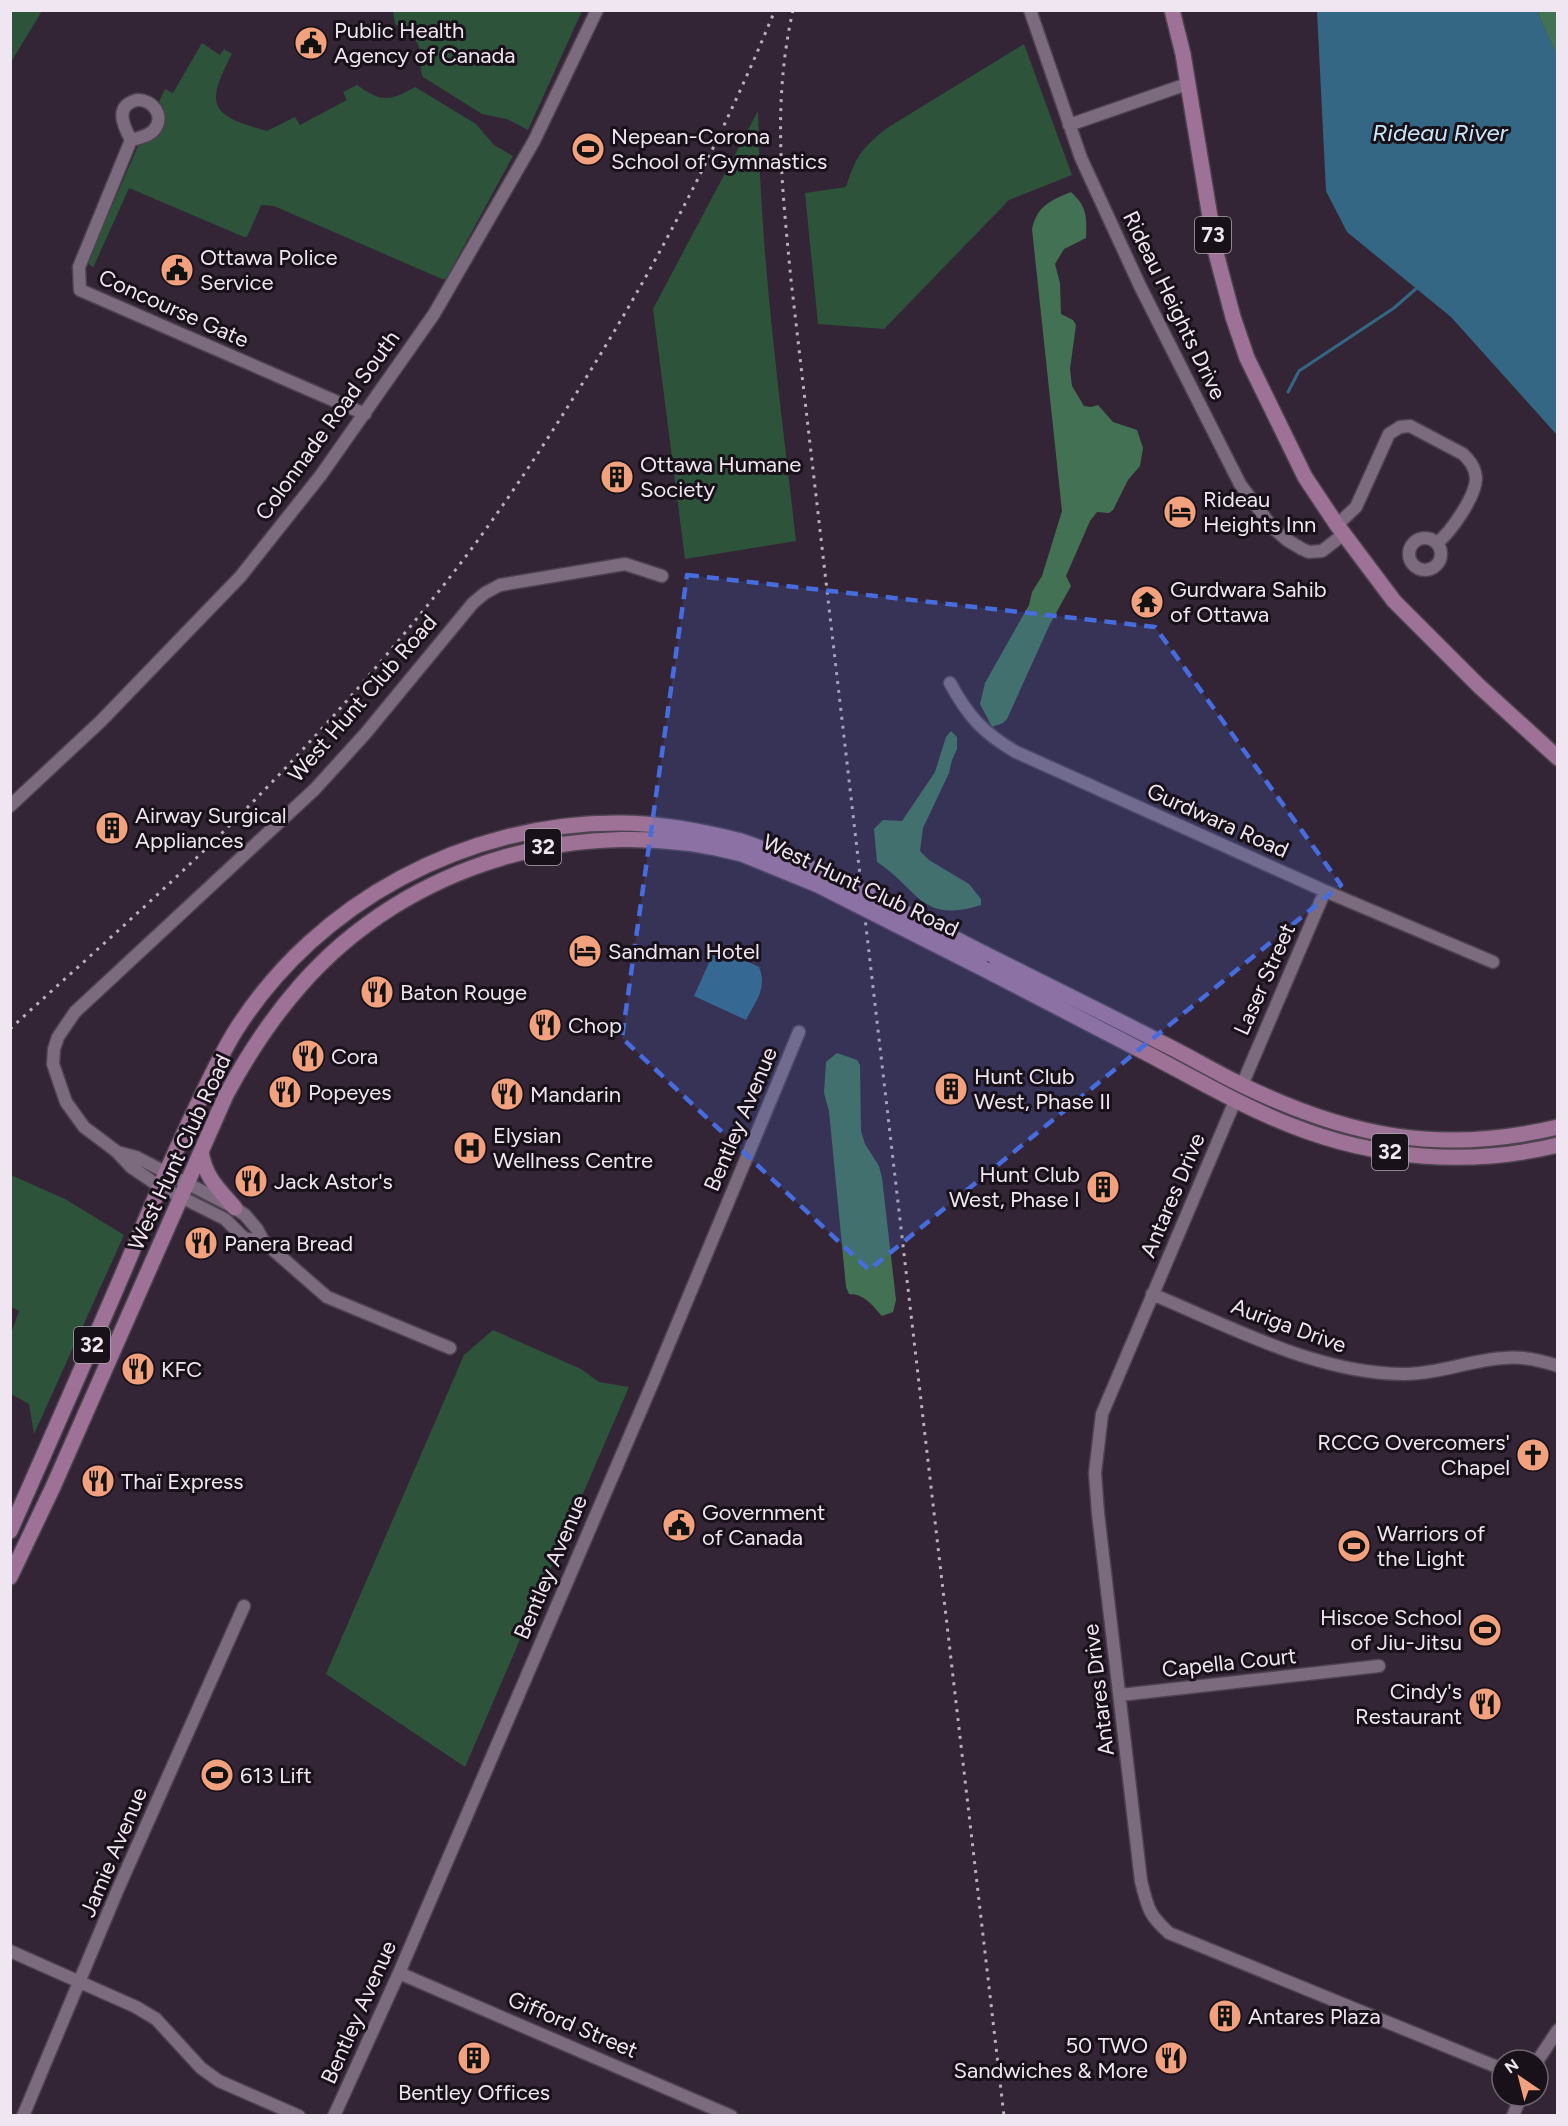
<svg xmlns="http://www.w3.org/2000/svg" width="1568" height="2126" font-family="Figtree,sans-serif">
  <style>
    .green { fill: #2d533b }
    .forest { fill: #427153 }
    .water { fill: #336783 }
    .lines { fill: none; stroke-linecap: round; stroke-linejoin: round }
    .stream { stroke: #336783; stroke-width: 3 }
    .minor-casing { stroke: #4e4250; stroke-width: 15 }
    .major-casing { stroke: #4e4250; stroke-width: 18 }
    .minor { stroke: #7c6b7e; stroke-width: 12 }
    .major { stroke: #9e7296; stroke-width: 15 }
    .rail { stroke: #baafbb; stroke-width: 3; stroke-dasharray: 3 6; stroke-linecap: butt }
    .major-bridge-casing { stroke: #4e4250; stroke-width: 18; stroke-linecap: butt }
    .major-bridge { stroke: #9e7296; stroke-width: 15 }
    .marked { fill: #476cdd; fill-opacity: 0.2; stroke: #476cdd; stroke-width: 4.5; stroke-dasharray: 12 8; stroke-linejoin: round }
    .labels { text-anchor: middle; stroke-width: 6; stroke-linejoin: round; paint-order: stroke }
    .shield { fill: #181119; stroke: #afa6b0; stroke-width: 1.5 }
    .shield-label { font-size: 21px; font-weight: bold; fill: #f0e6f1 }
    .poi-label { font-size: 22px; fill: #f0e6f1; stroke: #181119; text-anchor: start }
    .street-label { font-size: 22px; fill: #f0e6f1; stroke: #181119 }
    .water-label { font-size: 24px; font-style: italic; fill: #c9e7f9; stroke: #181119 }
  </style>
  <rect width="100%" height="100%" fill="#342536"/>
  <!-- green -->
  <path class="green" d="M11,10L42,11L11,62L10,11Z
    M393,11V10L582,11L528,130L507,119L482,114L423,77C420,71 421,69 421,63C422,42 412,34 395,24Z
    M202,43L220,55L224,49L232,54C204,106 211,116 267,131L295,117L300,125L347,100L343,92L357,85C381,102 389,102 415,87L476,124L494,145L513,156L446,279H442L274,206L261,205L247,237H244L129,188L93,268L89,264V259L139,144C143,142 149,141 154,139C167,131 166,113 159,102L165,89L173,93Z
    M1024,44L1072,175L1009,200L884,329L818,324L805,193L846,187C856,156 861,149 887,128Z
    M758,111C760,255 780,398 796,541L685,559L653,309Z
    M11,1175L65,1199L124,1235L34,1434L29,1404L11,1394V1333L19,1311L11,1307Z
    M493,1330L581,1369L599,1382L629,1387L465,1767L326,1674L464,1355Z"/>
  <!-- forest -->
  <path class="forest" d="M1537,11H1557V57Z
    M1071,192C1087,206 1087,218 1086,238L1064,249L1055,264L1060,283L1061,314L1073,320L1076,325L1070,369L1072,386L1084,406L1091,407L1098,405L1113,422L1137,430L1143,448L1140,466L1128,480L1113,510L1109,513L1097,512L1090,521L1066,576L1071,586L1050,624L1007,719L1003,723L992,727L980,704L985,683L1029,605L1032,592L1042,576L1062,511L1032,229C1037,206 1051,200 1071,192Z
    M951,731L957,737V749L952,760L949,773L923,828L920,851L929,860L969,884L981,899V905C920,924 920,890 877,862L874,829L883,820L902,821L935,772L946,737Z
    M837,1053L857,1060L860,1065L861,1131L865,1144L879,1166L882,1178L896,1300L893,1312L882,1316C872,1305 865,1294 849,1294L846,1287L829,1111L824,1093L826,1062Z"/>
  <!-- water -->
  <path class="water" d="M1317,11H1537L1558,57L1557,435L1451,317L1347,232L1326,191Z
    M716,947L759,967C768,988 755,1002 746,1020L694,996Z"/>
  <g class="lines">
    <!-- stream -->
    <path class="stream" d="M1288,392L1299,371L1394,308L1418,287"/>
    <defs>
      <path id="minor" d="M1030,10L1081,158L1140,286L1240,484L1272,527L1287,540L1302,549L1309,552L1322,551L1344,534
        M137,100C152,99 166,116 154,130C149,136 139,138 131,140C123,125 114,106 137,100Z
        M1069,125L1187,84
        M131,140L79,267L80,290L365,414
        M1337,525L1356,507L1389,434L1400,427L1410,426L1463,454C1470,461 1475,467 1476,478C1476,496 1451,532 1437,543
        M1409 554a16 16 0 1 1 32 0a16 16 0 1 1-32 0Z
        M950,683C968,716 983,733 1016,752L1325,891L1493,962
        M10,806L101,721L240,577L321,475L434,314L534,141L597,10
        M1242,1085L1325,891
        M1235,1101L1102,1414L1095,1473L1098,1513L1141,1881C1148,1908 1148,1914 1169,1933L1502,2069
        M117,1152L136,1157L235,1208L245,1215L257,1229L264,1242L327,1297L450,1348
        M264,1242L244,1238L225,1219L159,1186L131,1167L116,1151L84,1127L66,1102L53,1064L54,1049L58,1037L75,1012L315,789L365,734L473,603L485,593L500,585L625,564L662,576
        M1152,1294C1231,1327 1318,1374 1404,1374C1438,1374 1471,1360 1504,1358C1522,1356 1540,1360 1558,1366
        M1120,1695L1379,1666
        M10,1951L136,2007L156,2019L201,2068L219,2081L299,2116
        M399,1973L731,2116
        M1538,2060L1558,2030
        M23,2116L118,1889L244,1606
        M334,2116L399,1973L653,1382L799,1032
        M1513,2116L1521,2096"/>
      <path id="major" d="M1172,10L1183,54L1216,253L1233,317L1247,358L1305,477L1337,525L1394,601L1479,686L1558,758
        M985,954C1043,983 1102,1012 1160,1042C1187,1055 1213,1071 1240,1084C1348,1137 1440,1155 1558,1127
        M986,970C1041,999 1097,1027 1152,1056C1197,1080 1242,1106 1290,1125C1375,1159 1469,1167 1558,1145
        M201,1152C206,1179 218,1188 235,1208
        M10,1531C49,1443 88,1355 126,1266C147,1216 169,1165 192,1116C206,1087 219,1057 236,1030C318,901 466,823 618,823C660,823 700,831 741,841
        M10,1577L53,1487L226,1095C247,1056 271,1019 300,986C408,862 584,812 742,854"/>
    </defs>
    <!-- minor casing -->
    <use href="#minor" class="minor-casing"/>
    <!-- major casing -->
    <use href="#major" class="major-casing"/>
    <!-- minor -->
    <use href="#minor" class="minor"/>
    <!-- major -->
    <use href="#major" class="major"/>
    <!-- rail -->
    <path class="rail" d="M793,10C772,104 782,186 791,280L1004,2116
      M10,1029C88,957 168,888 242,813C310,744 375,671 435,596C485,534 530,467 572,400C651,276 719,146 775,10"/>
    <defs>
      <path id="major-bridge" d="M741,841C826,870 905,913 985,954
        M742,854L818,885L986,970"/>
    </defs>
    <!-- major-bridge casing -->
    <use href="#major-bridge" class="major-bridge-casing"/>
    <!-- major-bridge -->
    <use href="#major-bridge" class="major-bridge"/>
  </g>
  <!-- marked area -->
  <path class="marked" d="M687,575L1155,627L1341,885L869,1270L622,1038Z"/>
  <!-- icons -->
  <defs>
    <symbol id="civic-disc" viewBox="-11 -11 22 22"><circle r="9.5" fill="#f1a17d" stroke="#181119"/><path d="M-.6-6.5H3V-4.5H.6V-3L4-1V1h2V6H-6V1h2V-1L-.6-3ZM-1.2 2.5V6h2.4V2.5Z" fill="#111"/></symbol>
    <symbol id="stadium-disc" viewBox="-11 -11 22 22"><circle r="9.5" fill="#f1a17d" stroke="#181119"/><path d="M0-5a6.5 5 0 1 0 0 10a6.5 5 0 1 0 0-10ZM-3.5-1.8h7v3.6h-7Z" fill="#111"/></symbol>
    <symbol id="building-disc" viewBox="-11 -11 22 22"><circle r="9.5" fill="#f1a17d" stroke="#181119"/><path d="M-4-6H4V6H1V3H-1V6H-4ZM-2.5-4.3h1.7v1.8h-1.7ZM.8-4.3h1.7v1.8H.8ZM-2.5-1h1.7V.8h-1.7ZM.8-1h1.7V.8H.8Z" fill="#111"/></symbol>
    <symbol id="hotel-disc" viewBox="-11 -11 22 22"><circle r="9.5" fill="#f1a17d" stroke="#181119"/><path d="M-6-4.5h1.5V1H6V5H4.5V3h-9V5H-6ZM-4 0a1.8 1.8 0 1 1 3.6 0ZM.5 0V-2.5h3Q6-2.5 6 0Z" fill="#111"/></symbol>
    <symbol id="temple-disc" viewBox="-11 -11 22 22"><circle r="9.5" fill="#f1a17d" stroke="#181119"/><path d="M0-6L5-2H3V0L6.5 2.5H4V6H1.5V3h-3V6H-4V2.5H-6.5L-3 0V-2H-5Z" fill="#111"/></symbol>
    <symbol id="restaurant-disc" viewBox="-11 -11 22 22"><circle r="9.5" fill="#f1a17d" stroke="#181119"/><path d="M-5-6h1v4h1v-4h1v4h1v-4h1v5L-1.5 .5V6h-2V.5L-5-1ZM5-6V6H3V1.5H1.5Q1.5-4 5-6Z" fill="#111"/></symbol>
    <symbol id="hospital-disc" viewBox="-11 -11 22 22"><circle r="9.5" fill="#f1a17d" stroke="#181119"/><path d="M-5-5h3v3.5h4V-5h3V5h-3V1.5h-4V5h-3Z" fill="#111"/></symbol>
    <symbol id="church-disc" viewBox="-11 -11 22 22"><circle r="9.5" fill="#f1a17d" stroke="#181119"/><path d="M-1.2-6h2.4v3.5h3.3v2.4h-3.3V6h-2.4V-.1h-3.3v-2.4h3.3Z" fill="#111"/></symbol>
  </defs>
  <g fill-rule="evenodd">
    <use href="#civic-disc" x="292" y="24" width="38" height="38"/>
    <use href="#stadium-disc" x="569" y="130" width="38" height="38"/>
    <use href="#civic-disc" x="158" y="251" width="38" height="38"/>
    <use href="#building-disc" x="598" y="458" width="38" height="38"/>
    <use href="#hotel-disc" x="1161" y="493" width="38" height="38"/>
    <use href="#temple-disc" x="1128" y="583" width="38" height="38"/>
    <use href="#building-disc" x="93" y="809" width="38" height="38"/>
    <use href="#hotel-disc" x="566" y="932" width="38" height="38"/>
    <use href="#restaurant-disc" x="358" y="973" width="38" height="38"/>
    <use href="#restaurant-disc" x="526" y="1006" width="38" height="38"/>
    <use href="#restaurant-disc" x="289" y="1037" width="38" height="38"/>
    <use href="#building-disc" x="932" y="1070" width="38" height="38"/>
    <use href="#restaurant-disc" x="266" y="1073" width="38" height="38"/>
    <use href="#restaurant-disc" x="488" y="1075" width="38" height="38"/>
    <use href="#hospital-disc" x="451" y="1129" width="38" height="38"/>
    <use href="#restaurant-disc" x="232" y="1162" width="38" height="38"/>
    <use href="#building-disc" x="1084" y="1168" width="38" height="38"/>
    <use href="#restaurant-disc" x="182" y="1224" width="38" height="38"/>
    <use href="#restaurant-disc" x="119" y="1350" width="38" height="38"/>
    <use href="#church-disc" x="1514" y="1436" width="38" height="38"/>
    <use href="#restaurant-disc" x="79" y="1462" width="38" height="38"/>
    <use href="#civic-disc" x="660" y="1506" width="38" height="38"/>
    <use href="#stadium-disc" x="1335" y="1527" width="38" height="38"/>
    <use href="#stadium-disc" x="1466" y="1611" width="38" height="38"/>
    <use href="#restaurant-disc" x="1466" y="1685" width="38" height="38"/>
    <use href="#stadium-disc" x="198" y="1756" width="38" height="38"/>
    <use href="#building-disc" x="1206" y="1997" width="38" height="38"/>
    <use href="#building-disc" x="455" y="2039" width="38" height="38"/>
    <use href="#restaurant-disc" x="1152" y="2039" width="38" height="38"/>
  </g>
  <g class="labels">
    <!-- shield labels -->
    <g class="shield">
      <rect x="1195" y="217" width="36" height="36" rx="4.5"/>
      <rect x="525" y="829" width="36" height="36" rx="4.5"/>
      <rect x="1372" y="1134" width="36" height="36" rx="4.5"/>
      <rect x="74" y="1327" width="36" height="36" rx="4.5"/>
    </g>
    <g class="shield-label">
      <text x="1213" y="242">73</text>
      <text x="543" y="854">32</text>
      <text x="1390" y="1159">32</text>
      <text x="92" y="1352">32</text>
    </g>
    <!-- poi labels -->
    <g class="poi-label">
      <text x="334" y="38">Public Health<tspan x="334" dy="25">Agency of Canada</tspan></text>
      <text x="611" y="144">Nepean-Corona<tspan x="611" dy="25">School of Gymnastics</tspan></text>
      <text x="200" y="265">Ottawa Police<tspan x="200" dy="25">Service</tspan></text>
      <text x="640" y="472">Ottawa Humane<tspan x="640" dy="25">Society</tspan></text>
      <text x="1203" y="507">Rideau<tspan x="1203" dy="25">Heights Inn</tspan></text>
      <text x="1170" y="597">Gurdwara Sahib<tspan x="1170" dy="25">of Ottawa</tspan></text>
      <text x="135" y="823">Airway Surgical<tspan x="135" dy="25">Appliances</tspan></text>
      <text x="608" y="959">Sandman Hotel</text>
      <text x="400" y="1000">Baton Rouge</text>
      <text x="568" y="1033">Chop</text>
      <text x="331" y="1064">Cora</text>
      <text x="974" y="1084">Hunt Club<tspan x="974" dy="25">West, Phase II</tspan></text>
      <text x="308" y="1100">Popeyes</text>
      <text x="530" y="1102">Mandarin</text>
      <text x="493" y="1143">Elysian<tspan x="493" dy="25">Wellness Centre</tspan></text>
      <text x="1080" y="1182" text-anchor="end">Hunt Club<tspan x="1080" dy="25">West, Phase I</tspan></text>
      <text x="274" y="1189">Jack Astor's</text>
      <text x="224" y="1251">Panera Bread</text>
      <text x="161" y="1377">KFC</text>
      <text x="1510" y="1450" text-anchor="end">RCCG Overcomers'<tspan x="1510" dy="25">Chapel</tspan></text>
      <text x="121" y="1489">Thaï Express</text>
      <text x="702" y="1520">Government<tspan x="702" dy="25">of Canada</tspan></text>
      <text x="1377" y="1541">Warriors of<tspan x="1377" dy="25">the Light</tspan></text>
      <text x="1462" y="1625" text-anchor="end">Hiscoe School<tspan x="1462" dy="25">of Jiu-Jitsu</tspan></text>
      <text x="1462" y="1699" text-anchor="end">Cindy's<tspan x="1462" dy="25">Restaurant</tspan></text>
      <text x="240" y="1783">613 Lift</text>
      <text x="1248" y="2024">Antares Plaza</text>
      <text x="1148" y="2053" text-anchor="end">50 TWO<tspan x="1148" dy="25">Sandwiches &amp; More</tspan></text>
      <text x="474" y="2100" text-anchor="middle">Bentley Offices</text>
    </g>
    <!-- street labels -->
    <g class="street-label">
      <text transform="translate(1175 305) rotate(64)" y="8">Rideau Heights Drive</text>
      <text transform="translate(174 308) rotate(24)" y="8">Concourse Gate</text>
      <text transform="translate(327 425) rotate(-54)" y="8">Colonnade Road South</text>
      <text transform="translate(362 698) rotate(-49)" y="8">West Hunt Club Road</text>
      <text transform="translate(1218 820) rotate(24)" y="8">Gurdwara Road</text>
      <text transform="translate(861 885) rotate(25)" y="8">West Hunt Club Road</text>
      <text transform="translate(1264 979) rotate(-66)" y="8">Laser Street</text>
      <text transform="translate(740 1119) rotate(-67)" y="8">Bentley Avenue</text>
      <text transform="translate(179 1152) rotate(-65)" y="8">West Hunt Club Road</text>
      <text transform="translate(1172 1195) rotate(-67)" y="8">Antares Drive</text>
      <text transform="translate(1289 1325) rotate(20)" y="8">Auriga Drive</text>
      <text transform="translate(550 1567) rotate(-67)" y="8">Bentley Avenue</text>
      <text transform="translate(1229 1662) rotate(-6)" y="8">Capella Court</text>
      <text transform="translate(1098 1690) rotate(-97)" y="8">Antares Drive</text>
      <text transform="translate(113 1852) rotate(-67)" y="8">Jamie Avenue</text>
      <text transform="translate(358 2012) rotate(-66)" y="8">Bentley Avenue</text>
      <text transform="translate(573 2024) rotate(23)" y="8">Gifford Street</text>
    </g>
    <!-- water labels -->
    <g class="water-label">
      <text x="1440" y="141">Rideau River</text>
    </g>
  </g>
  <!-- border -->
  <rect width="1568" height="2126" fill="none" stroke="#f0e6f1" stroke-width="24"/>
  <!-- north arrow -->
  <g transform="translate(1520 2078) rotate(325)"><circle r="28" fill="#181119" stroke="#6e666f" stroke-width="1.5"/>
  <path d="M0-4.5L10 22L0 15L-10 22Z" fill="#f1a17d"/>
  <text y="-9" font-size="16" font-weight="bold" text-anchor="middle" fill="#f0e6f1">N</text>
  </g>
</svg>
